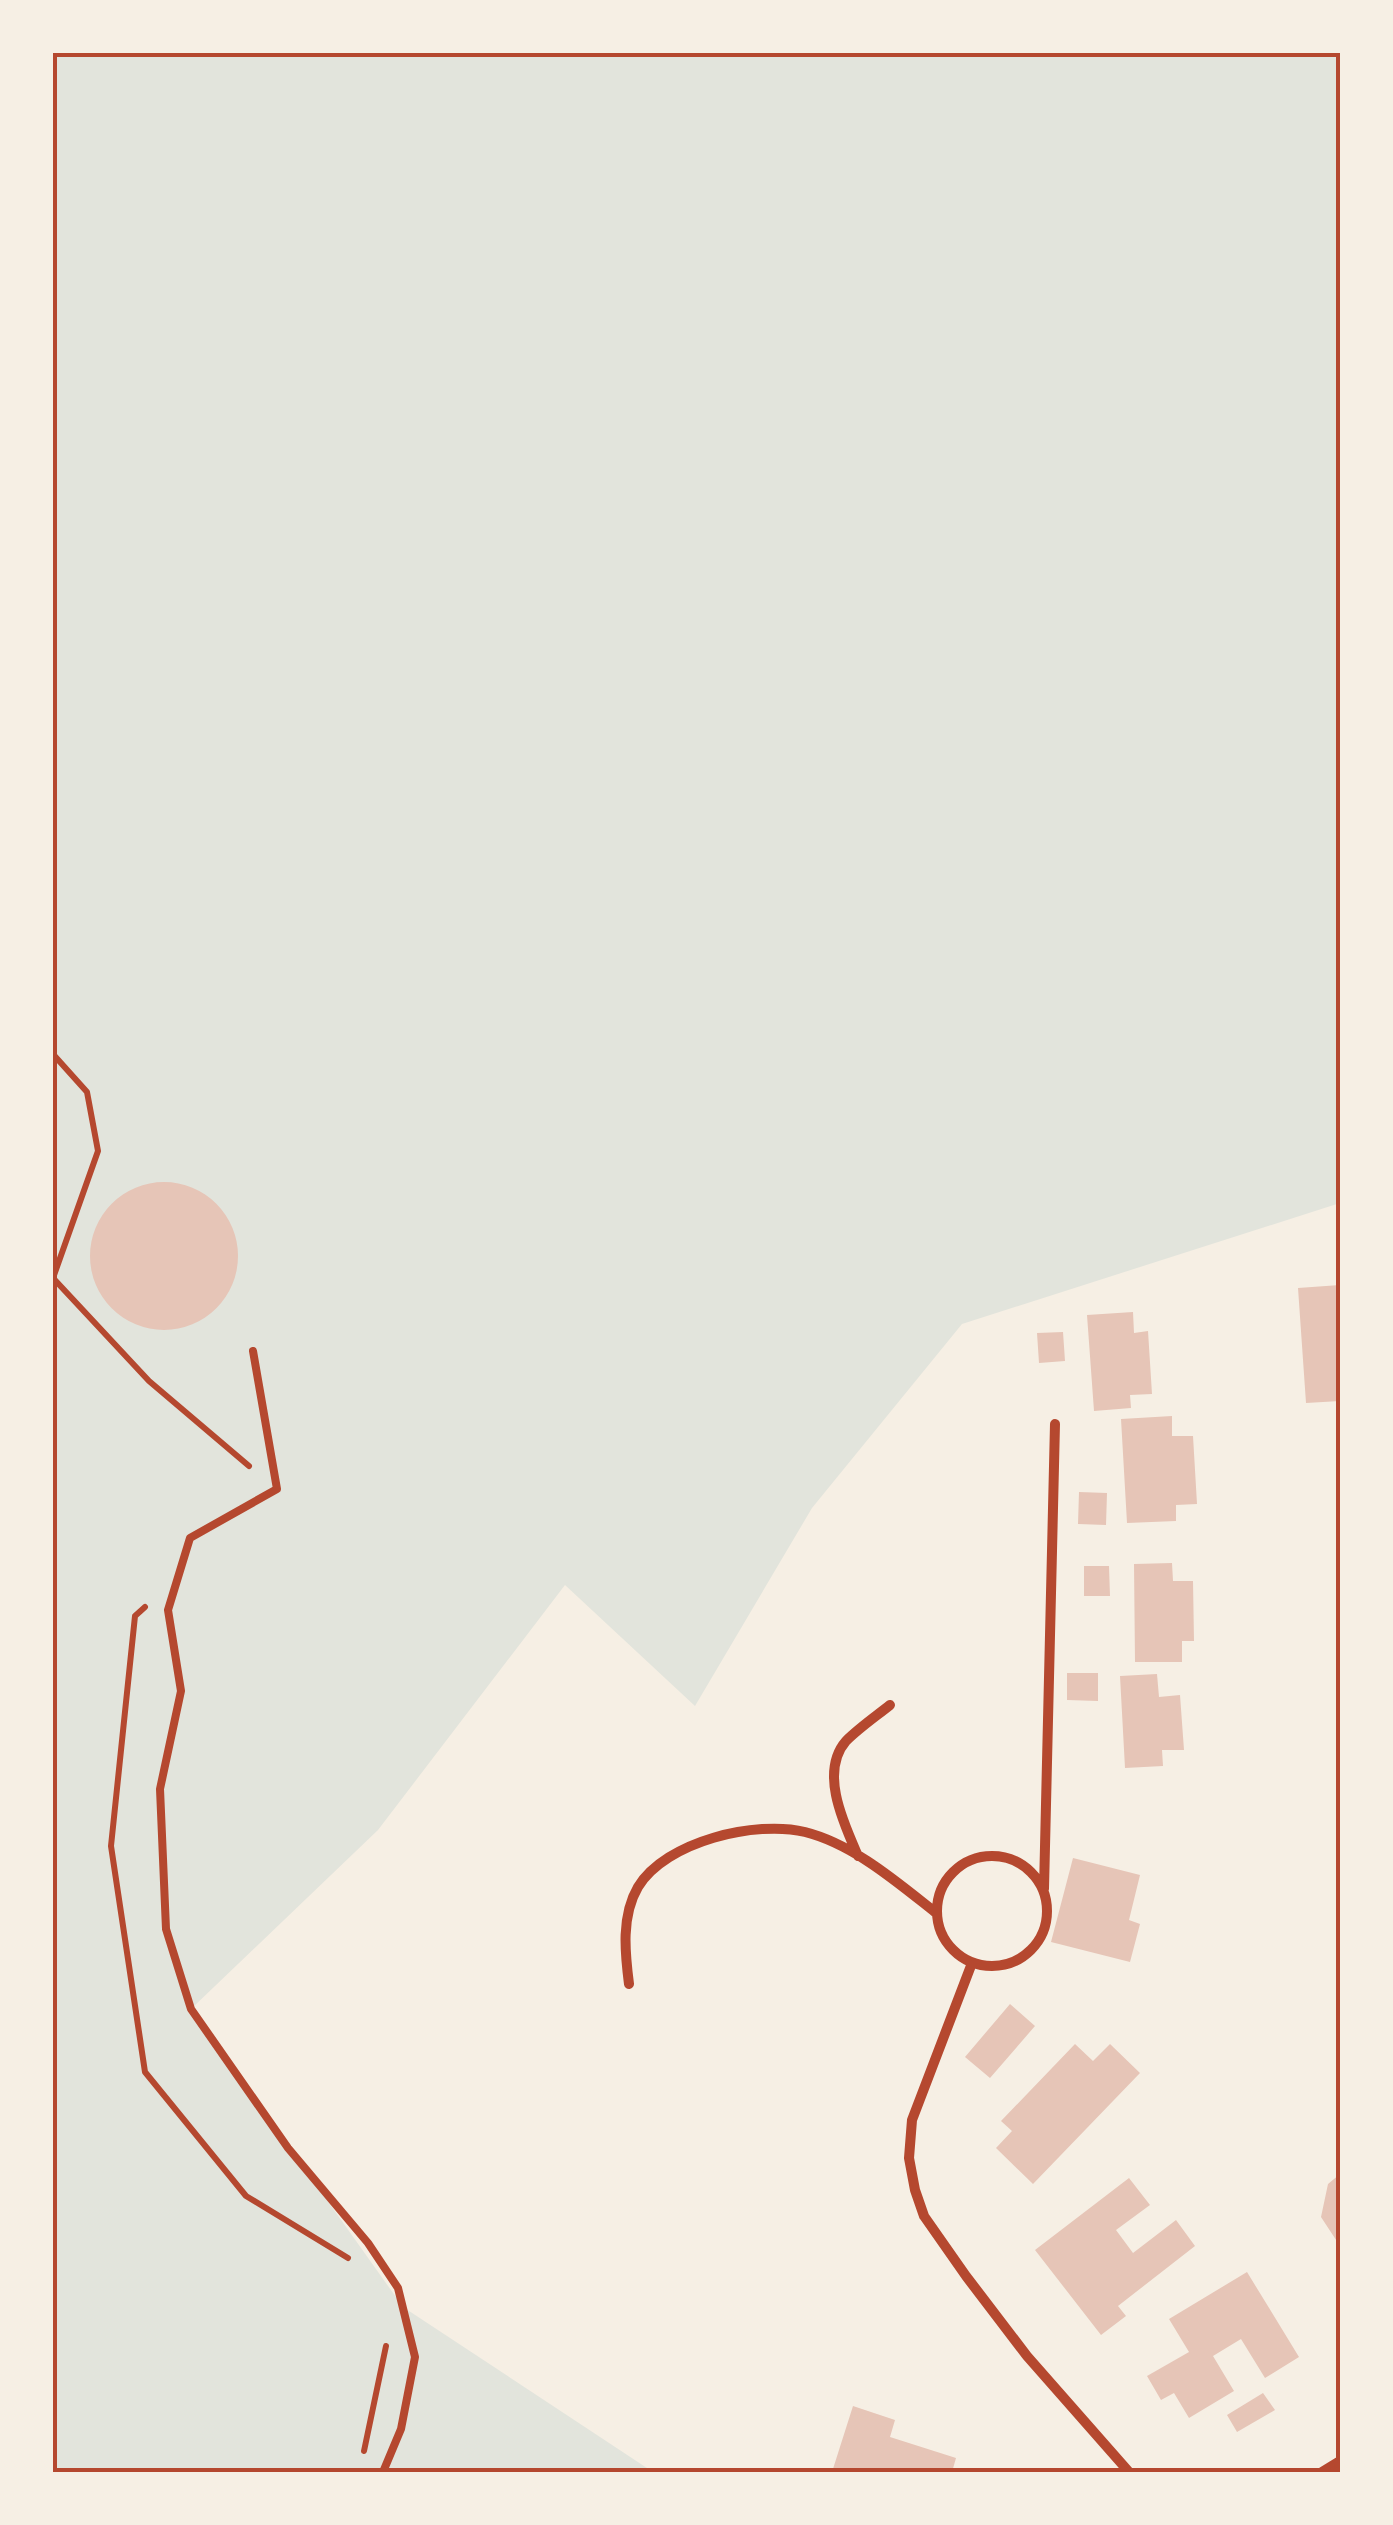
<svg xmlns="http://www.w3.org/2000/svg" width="1393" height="2525" font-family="'Roboto Serif',serif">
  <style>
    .green { fill: #e2e4dc }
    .building { fill: #e6c5b7 }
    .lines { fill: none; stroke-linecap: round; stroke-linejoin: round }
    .path { stroke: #b5482f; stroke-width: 6 }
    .service { stroke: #b5482f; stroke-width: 8 }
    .minor { stroke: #b5482f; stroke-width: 10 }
    .neatline { fill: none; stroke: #b5482f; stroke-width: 4 }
  </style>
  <rect width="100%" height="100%" fill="#f6efe4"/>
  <!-- green -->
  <path class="green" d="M52,53H1340V1203L962,1324L812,1508L695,1706L565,1585L378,1830L191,2009L403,2307L653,2472H53Z"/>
  <!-- building -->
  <path class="building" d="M90 1256a74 74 0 1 1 148 0a74 74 0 1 1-148 0Z
    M1340,1285V1401L1306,1403L1298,1288Z
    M1133,1312L1134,1333L1148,1331L1152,1394L1130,1395L1131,1408L1094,1411L1087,1315Z
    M1063,1332L1065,1361L1039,1363L1037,1333Z
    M1172,1416V1436H1193L1197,1504L1176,1505V1521L1127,1523L1121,1419Z
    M1079,1492L1107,1493L1106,1525L1078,1524Z
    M1172,1563L1173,1581H1193L1194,1641H1182V1662H1135L1134,1564Z
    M1084,1566H1109L1110,1596H1084Z
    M1067,1673H1098V1701L1067,1700Z
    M1157,1674L1159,1697L1180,1695L1184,1750H1162L1163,1766L1125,1768L1120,1676Z
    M1073,1858L1140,1875L1129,1920L1140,1924L1130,1962L1051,1942Z
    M1010,2004L1035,2026L990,2078L965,2057Z
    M1075,2044L1093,2061L1110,2044L1140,2073L1033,2184L996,2148L1012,2131L1001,2121Z
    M1340,2174V2246L1321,2217L1328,2184Z
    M1129,2178L1150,2205L1116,2230L1133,2253L1176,2220L1195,2246L1118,2306L1126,2316L1101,2335L1035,2250Z
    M1247,2272L1299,2357L1265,2378L1241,2339L1213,2356L1234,2391L1189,2418L1174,2393L1161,2400L1147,2376L1189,2352L1169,2319Z
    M1263,2393L1275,2410L1237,2432L1227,2415Z
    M853,2406L895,2420L890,2437L956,2458L952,2472H832Z"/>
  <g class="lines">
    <!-- path -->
    <path class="path" d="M52,1053L87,1092L98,1151L53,1278L149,1381L249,1466
      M145,1607L135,1616L111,1846L145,2072L246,2196L348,2258
      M364,2451L386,2346"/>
    <!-- service -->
    <path class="service" d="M253,1351L277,1489L190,1538L168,1610L181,1691L160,1789L166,1929L191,2009L288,2148L368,2243L398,2288L415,2357L401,2429L383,2472"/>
    <!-- minor -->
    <path class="minor" d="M858,1856C844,1824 819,1772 846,1741C859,1728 875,1717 890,1705
      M937 1911a55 55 0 1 1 110 0a55 55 0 1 1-110 0Z
      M1044,1889L1055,1424
      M972,1963L912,2120L909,2158L915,2190L924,2216L966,2276L1027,2356L1129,2472
      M629,1984C625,1953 621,1916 638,1887C666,1841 756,1820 805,1832C853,1844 897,1882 935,1912
      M1322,2472L1340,2461"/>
  </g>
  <!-- border -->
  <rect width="1393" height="2525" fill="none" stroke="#f6efe4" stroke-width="110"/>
  <rect x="55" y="55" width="1283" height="2415" class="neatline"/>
</svg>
